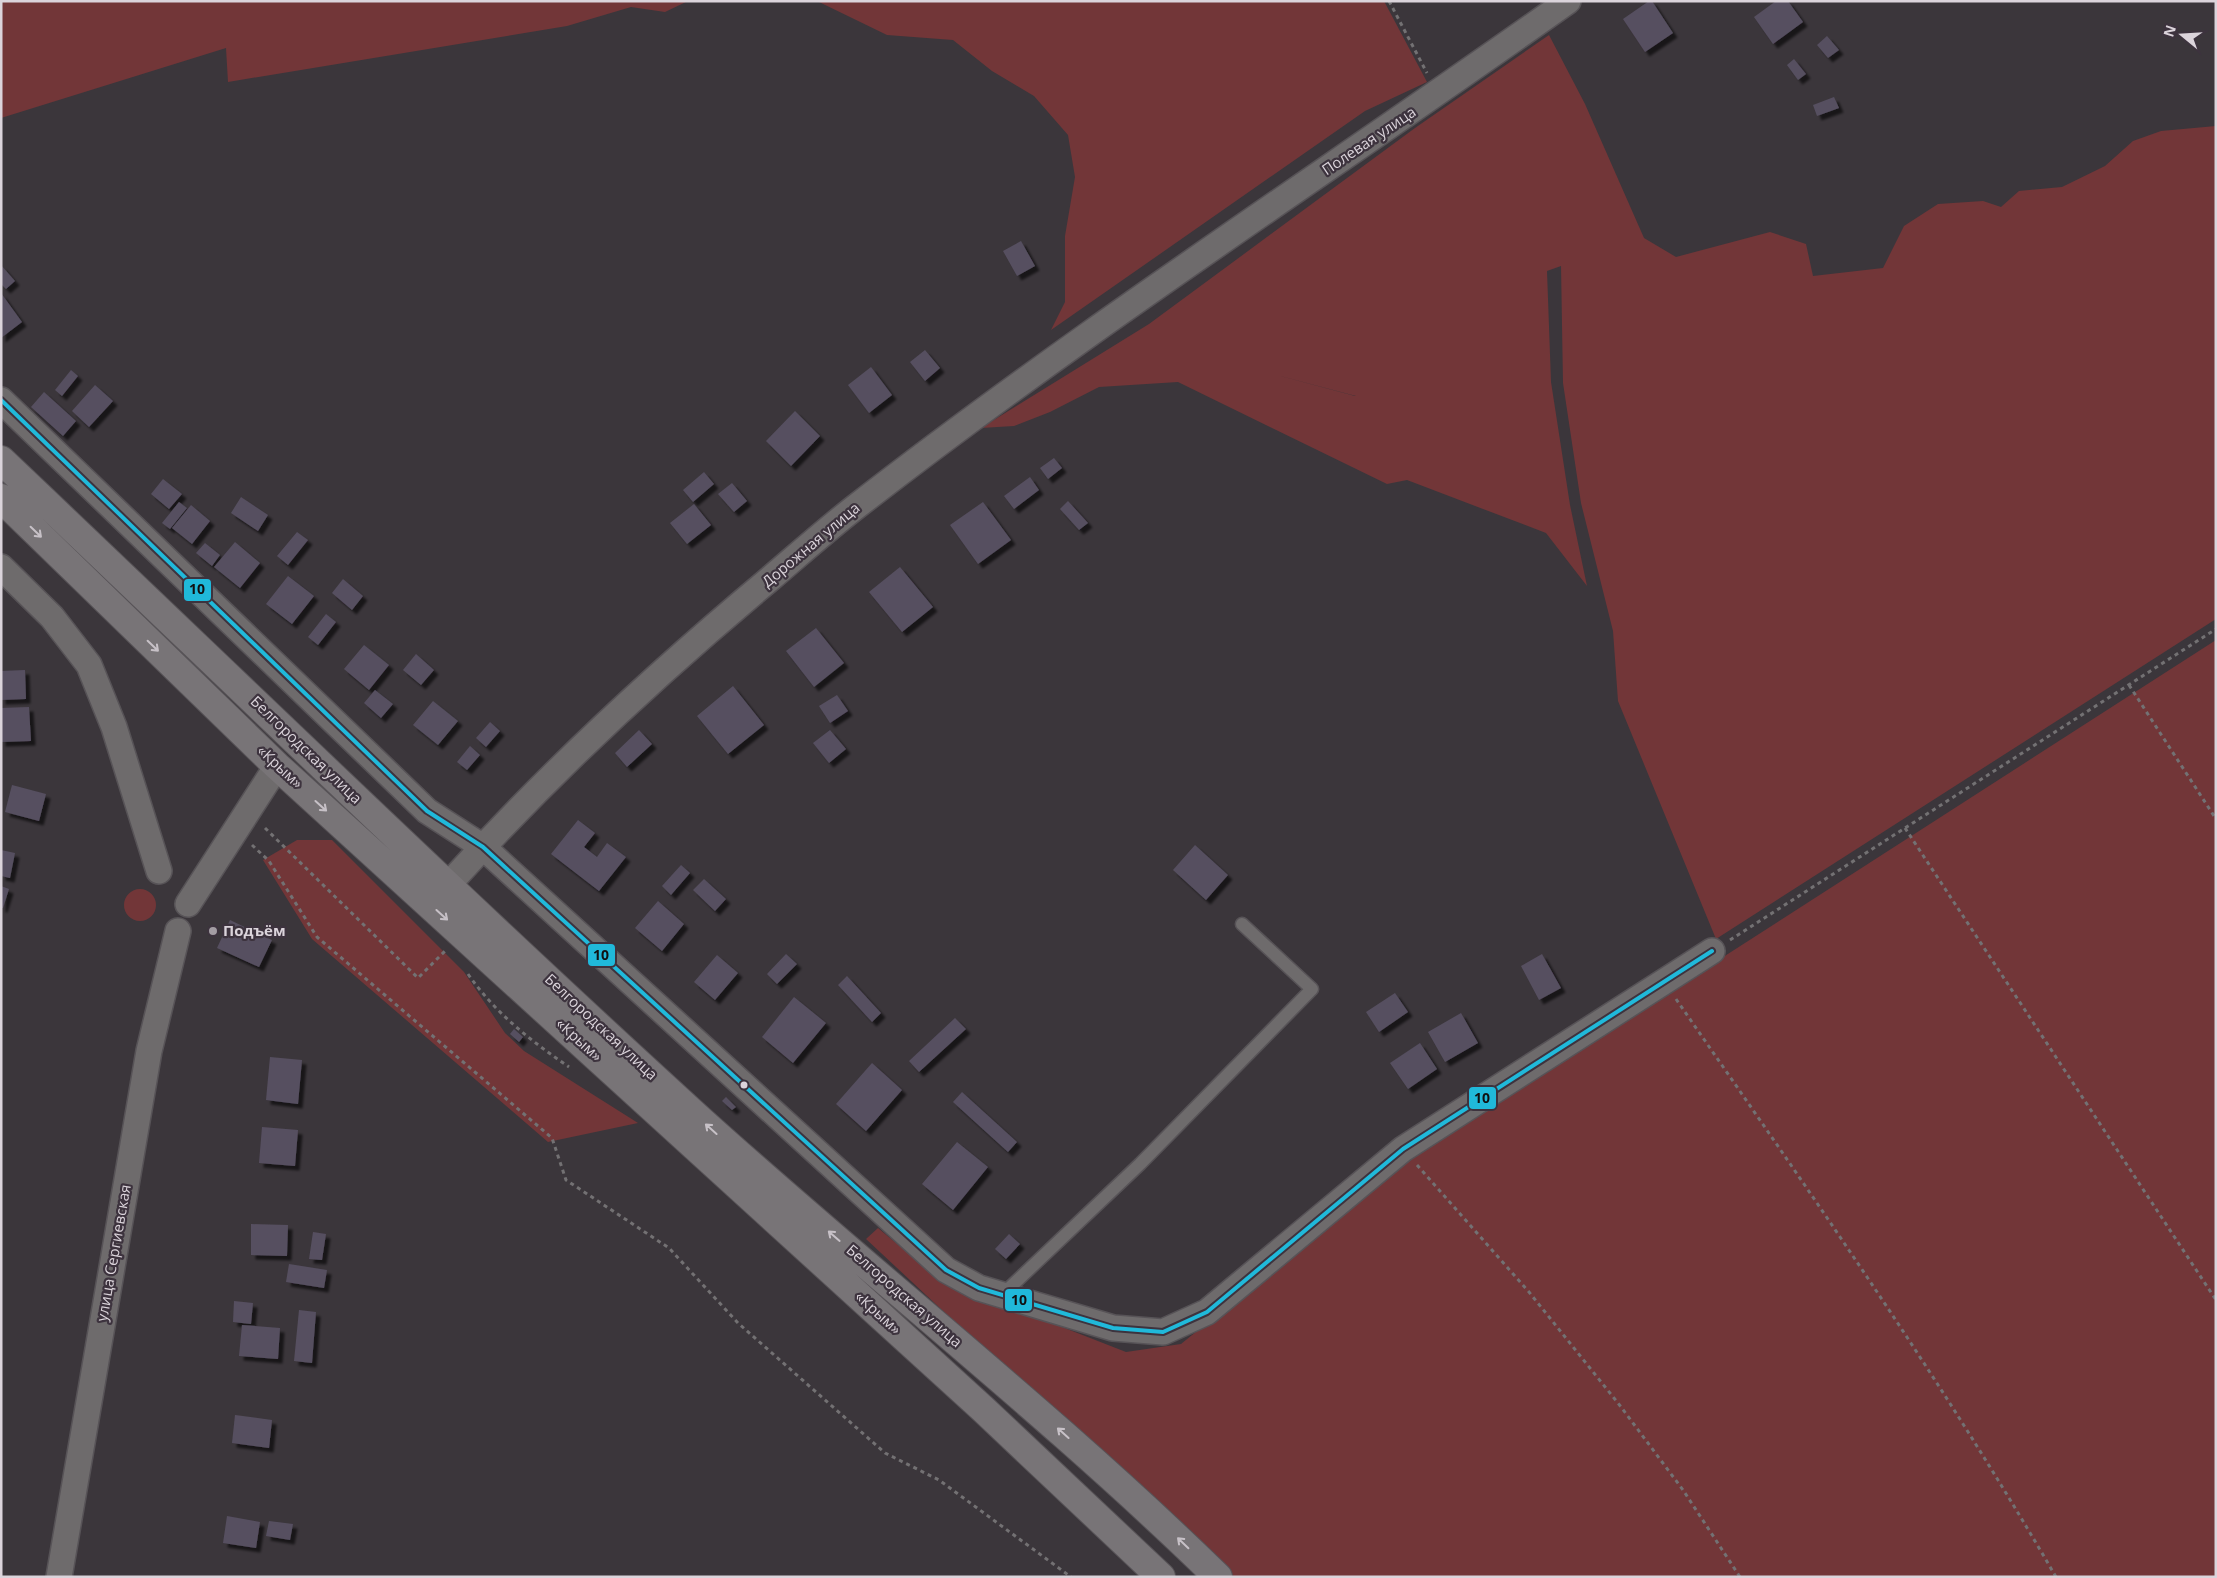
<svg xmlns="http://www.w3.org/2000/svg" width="2217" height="1578" font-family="'Open Sans',sans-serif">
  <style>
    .green { fill: #723638; fill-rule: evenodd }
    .building { fill: #564f60; filter: url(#shadow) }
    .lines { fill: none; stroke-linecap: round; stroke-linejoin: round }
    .service-casing { stroke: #575357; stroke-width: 15 }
    .minor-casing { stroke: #575357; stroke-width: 28 }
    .primary-casing { stroke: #575357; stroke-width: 30 }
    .path { stroke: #737173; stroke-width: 3; stroke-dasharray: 4 4; stroke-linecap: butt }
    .service { stroke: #6e6b6c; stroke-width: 12 }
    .minor { stroke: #6e6b6c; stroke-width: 25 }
    .primary { stroke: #787477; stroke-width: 28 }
    .bus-1-casing { stroke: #3d333e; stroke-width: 8 }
    .bus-1 { stroke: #20b9da; stroke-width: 4 }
    .oneway { stroke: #c7c1c7 }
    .poi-dot { fill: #a39da3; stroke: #3d333e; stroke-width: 2 }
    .bus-dot { fill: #dbd4db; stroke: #3d333e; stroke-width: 2 }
    .labels { text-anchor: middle; stroke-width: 4.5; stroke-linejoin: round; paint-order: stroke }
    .street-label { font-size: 15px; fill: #dbd4db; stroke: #3d333e }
    .poi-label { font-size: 15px; font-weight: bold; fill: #dbd4db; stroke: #3d333e; text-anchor: start }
    .line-badge { stroke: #3d333e; stroke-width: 2 }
    .pale-badge-label { font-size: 14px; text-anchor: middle; font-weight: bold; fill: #111 }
  </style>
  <defs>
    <filter id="shadow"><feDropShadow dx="4.5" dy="4.5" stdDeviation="1" flood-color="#0009"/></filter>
  </defs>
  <rect width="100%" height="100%" fill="#3b363b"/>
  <!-- green -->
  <path class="green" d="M1,1H688L665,12L631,7L567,26L228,82L226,48L1,118Z
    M817,1H1384L1427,82L1365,111L1051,330L1065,302V236L1075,177L1068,135L1034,96L992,71L953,40L887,35Z
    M1549,35L1585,104L1644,238L1676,257L1770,232L1806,244L1813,276L1883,268L1904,226L1938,204L1983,201L2001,207L2019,191L2062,187L2105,166L2133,141L2161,131L2216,126V619L1716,939L1618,701L1613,631L1581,503L1563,383L1561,266L1547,271L1551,382L1570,505L1587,586L1546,533L1407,480L1387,484L1178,382L1099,387L1050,412L1014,426L981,428L1149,324L1415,128ZM1265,372L1356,396H1355Z
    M2216,640V1577H1228L866,1239L878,1228L925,1267L1039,1318L1126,1352L1181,1344L1409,1159Z
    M297,840H332L464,972L505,1033L524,1051L638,1123L548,1142L312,939L263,860Z
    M124 905a16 16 0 1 1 32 0a16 16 0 1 1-32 0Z"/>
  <!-- building -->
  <path class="building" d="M1649,1H1652L1673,33L1645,52L1623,19Z
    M1776,1H1788L1803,22L1773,44L1754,17Z
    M1827,36L1839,50L1828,58L1817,45Z
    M1794,59L1806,74L1798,80L1787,65Z
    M1834,97L1839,108L1817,116L1813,105Z
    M1021,241L1035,266L1017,276L1003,251Z
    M1,265L15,281L6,289L1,284Z
    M1,293L22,322L1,338Z
    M925,350L940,368L925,381L910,362Z
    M871,367L892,395L869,413L848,385Z
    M71,370L78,376L62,396L55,390Z
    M95,385L113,401L89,427L72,411Z
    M44,392L76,421L63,436L31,407Z
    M795,411L820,436L791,466L766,441Z
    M1054,458L1062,468L1048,479L1040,468Z
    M704,472L714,484L693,502L683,490Z
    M1030,477L1039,490L1014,509L1004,496Z
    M163,479L182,494L169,509L151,494Z
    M732,483L747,501L734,512L718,494Z
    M241,497L268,515L258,531L231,513Z
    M1068,501L1088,523L1079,530L1060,509Z
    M179,502L187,508L170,529L162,523Z
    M983,502L1011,540L978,564L950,525Z
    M694,504L711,525L687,544L670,523Z
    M191,505L210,521L192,544L172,528Z
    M297,532L308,540L288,565L277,556Z
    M235,542L260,563L240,588L214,567Z
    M205,543L220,555L212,566L196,553Z
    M900,567L933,607L902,632L869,592Z
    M288,576L314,596L292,624L266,604Z
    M343,579L363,596L352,610L332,593Z
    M326,614L336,622L318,645L308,637Z
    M816,628L844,663L814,687L786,651Z
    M364,645L389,665L369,690L344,669Z
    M416,654L434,670L421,685L403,670Z
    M25,670L26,699L1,700V671Z
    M733,686L764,725L728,754L697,716Z
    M375,690L393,704L381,718L364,703Z
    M837,695L848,711L830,723L819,706Z
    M433,701L458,721L438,745L413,725Z
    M29,707L31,741L1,742V708Z
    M490,722L500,731L486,747L476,738Z
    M639,730L652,744L627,767L615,753Z
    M830,730L846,749L829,763L813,743Z
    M470,746L480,755L467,770L457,762Z
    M12,785L46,794L39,821L5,812Z
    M578,820L595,833L584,847L597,857L607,843L626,857L599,891L551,854Z
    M1195,845L1228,875L1206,900L1173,870Z
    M1,850L15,853L10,878L1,876Z
    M681,865L690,873L671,895L662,886Z
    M704,879L726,899L715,911L693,890Z
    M1,886L9,889L3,908H1Z
    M658,901L684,924L662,951L635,928Z
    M230,920L272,940L259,967L217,948Z
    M786,954L797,964L777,984L767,974Z
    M1542,954L1561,988L1539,1000L1521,966Z
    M717,955L738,973L715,1000L694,982Z
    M847,976L881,1013L872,1022L838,985Z
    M1395,993L1408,1012L1379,1032L1366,1012Z
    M794,997L826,1023L793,1063L762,1037Z
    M1461,1013L1478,1043L1445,1062L1428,1032Z
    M955,1018L966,1029L919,1072L909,1061Z
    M514,1029L523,1037L519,1042L510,1034Z
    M1420,1043L1437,1069L1408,1089L1390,1063Z
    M270,1057L302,1060L298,1104L266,1100Z
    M872,1063L902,1090L866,1131L836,1104Z
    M962,1092L1017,1142L1008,1152L953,1102Z
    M726,1097L736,1107L732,1110L722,1101Z
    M262,1127L298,1130L295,1166L259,1163Z
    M957,1142L988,1167L953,1210L922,1184Z
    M251,1224L288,1225L287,1256L251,1255Z
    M313,1232L326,1234L322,1260L309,1259Z
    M1009,1234L1020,1244L1006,1259L995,1249Z
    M289,1264L327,1270L324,1288L286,1282Z
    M234,1301L253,1303L251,1324L233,1322Z
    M299,1310L316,1312L312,1363L294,1361Z
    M242,1325L280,1328L278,1359L239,1356Z
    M235,1415L272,1420L269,1448L232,1443Z
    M227,1516L260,1522L256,1548L223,1543Z
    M269,1521L293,1524L290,1540L266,1536Z"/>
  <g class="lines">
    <defs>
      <path id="service" d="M1003,1294L1140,1164L1312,989L1242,924"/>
      <path id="minor" d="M1,400L427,811L483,847L946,1270L979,1288L1113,1328L1163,1332L1207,1312L1403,1149L1712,951
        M1,567L52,617L89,665L114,727L159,871
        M448,885C548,774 657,673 771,578C798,555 825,531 853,509C1084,329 1330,170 1568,1
        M188,904L277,766
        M59,1577L149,1051L178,931"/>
      <path id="primary" d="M1,460C232,679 460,901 695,1115C867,1271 1051,1414 1218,1577
        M1,498L277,766L983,1409L1161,1577"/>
    </defs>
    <!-- service casing -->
    <use href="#service" class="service-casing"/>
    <!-- minor casing -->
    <use href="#minor" class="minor-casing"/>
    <!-- primary casing -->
    <use href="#primary" class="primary-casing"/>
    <!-- path -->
    <path class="path" d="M1389,1L1427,73
      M2129,685L2216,819
      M265,828L418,978L446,950
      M1905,828L2216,1300
      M252,845L269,861L317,937L552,1138L566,1180L669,1248L738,1323L885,1453L939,1480L1071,1577
      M1730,940L2216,629
      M468,974C495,1013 531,1041 569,1067
      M1676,999C1807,1188 1940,1377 2056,1577
      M1417,1165L1529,1292L1618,1403L1683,1490L1740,1577"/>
    <!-- service -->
    <use href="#service" class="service"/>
    <!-- minor -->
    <use href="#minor" class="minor"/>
    <!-- primary -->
    <use href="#primary" class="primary"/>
    <defs>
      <path id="bus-1" d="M1,400L427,811L483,847L946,1270L979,1288L1113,1328L1163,1332L1207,1312L1403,1149L1712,951"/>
    </defs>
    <!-- bus-1 casing -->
    <use href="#bus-1" class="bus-1-casing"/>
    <!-- bus-1 -->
    <use href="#bus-1" class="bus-1"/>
  </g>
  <!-- one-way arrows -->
  <defs><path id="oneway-shaft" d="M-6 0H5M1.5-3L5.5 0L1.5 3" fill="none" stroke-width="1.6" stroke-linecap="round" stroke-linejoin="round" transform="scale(1.25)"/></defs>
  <g class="oneway">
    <use href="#oneway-shaft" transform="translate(36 532) rotate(44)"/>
    <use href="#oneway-shaft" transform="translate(153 646) rotate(44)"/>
    <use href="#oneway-shaft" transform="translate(321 806) rotate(42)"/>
    <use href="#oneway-shaft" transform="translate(442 915) rotate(42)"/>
    <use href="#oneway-shaft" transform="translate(711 1129) rotate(-138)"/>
    <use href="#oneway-shaft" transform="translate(834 1236) rotate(-139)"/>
    <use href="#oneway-shaft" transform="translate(1063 1433) rotate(-138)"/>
    <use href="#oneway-shaft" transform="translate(1183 1543) rotate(-136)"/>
  </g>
  <!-- markers -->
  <circle class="poi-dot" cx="213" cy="931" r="5"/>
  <circle class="bus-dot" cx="744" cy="1085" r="4.5"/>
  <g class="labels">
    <!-- street labels -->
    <g class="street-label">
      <text transform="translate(1369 141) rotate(-34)" y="5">Полевая улица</text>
      <text transform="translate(811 545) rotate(-40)" y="5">Дорожная улица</text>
      <text transform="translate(306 750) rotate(44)" y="5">Белгородская улица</text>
      <text transform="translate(280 767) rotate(43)" y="5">«Крым»</text>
      <text transform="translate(601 1027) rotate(43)" y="5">Белгородская улица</text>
      <text transform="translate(579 1040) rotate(42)" y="5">«Крым»</text>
      <text transform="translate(114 1253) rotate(-80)" y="5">улица Сергиевская</text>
      <text transform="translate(904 1296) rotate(41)" y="5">Белгородская улица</text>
      <text transform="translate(878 1313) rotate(42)" y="5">«Крым»</text>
    </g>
    <!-- poi labels -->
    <g class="poi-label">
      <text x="223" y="936">Подъём</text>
    </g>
  </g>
  <g class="line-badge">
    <rect x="183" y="578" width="29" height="24" rx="5" fill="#20b9da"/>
    <rect x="587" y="943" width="29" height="24" rx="5" fill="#20b9da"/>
    <rect x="1468" y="1086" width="29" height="24" rx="5" fill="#20b9da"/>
    <rect x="1004" y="1288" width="29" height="24" rx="5" fill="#20b9da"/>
  </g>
  <g class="pale-badge-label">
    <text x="197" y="594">10</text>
    <text x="601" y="960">10</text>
    <text x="1482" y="1103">10</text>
    <text x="1019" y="1305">10</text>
  </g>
  <!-- border -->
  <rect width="2217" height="1578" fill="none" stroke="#dbd4db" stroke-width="5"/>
  <!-- north arrow -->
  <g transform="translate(2182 35) rotate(288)" stroke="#3d333e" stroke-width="4" paint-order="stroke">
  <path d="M0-4L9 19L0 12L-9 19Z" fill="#dbd4db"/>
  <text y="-8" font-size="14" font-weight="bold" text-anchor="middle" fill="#dbd4db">N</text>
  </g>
</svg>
